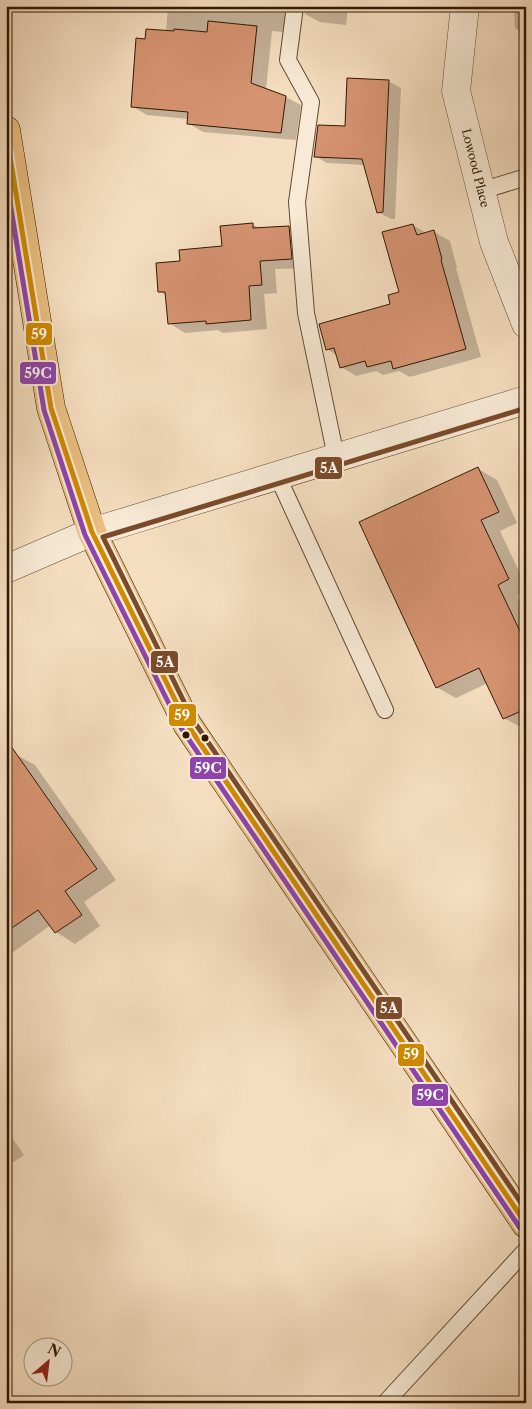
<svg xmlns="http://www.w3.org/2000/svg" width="532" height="1409" font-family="'Libre Caslon Text',serif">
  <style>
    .shadow { fill: #0003 }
    .building { fill: #d69371; stroke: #301800 }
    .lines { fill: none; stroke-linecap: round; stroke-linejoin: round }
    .lane-casing { stroke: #614a30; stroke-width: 18 }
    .street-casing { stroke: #614a30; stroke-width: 29 }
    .highway-casing { stroke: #301800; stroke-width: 29 }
    .lane { stroke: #f8ead6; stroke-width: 16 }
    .street { stroke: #f8ead6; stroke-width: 28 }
    .highway { stroke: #eabf80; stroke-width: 28 }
    .bus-1-casing { stroke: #f8ead6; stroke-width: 9 }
    .bus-2-casing { stroke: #f8ead6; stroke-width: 9 }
    .bus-3-casing { stroke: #f8ead6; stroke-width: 9 }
    .bus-1 { stroke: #cf8a00; stroke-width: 5 }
    .bus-2 { stroke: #8e44ad; stroke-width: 5 }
    .bus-3 { stroke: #7a4b2a; stroke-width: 5 }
    .bus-dot { fill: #301800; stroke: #f8ead6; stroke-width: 2 }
    .labels { text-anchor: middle; stroke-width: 4; stroke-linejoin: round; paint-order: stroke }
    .street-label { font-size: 12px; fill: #301800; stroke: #f8ead6 }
    .line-badge { stroke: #f8ead6; stroke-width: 2 }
    .badge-label { font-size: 14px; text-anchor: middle; font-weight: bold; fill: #fff }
  </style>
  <rect width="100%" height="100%" fill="#f5dec0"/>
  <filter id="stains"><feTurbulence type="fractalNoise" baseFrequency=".004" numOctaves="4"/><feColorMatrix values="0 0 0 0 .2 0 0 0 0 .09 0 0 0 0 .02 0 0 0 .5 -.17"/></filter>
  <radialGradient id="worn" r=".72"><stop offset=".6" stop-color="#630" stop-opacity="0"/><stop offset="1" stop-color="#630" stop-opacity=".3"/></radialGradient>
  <!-- shadow -->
  <path class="shadow" d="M168,6H305L302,9L293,33L272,31L266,89L286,97L301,105L296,140L203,132L188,123L189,119L147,115L132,106L146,40L166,32Z
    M305,6H348L346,25L320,22L305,14Z
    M514,6H526V75L518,30L515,28Z
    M388,81L401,88L395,219H391L378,212L365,165L327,163L315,156L346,127Z
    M252,224L261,229L289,228L304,237L307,268L275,269L277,293L264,294L267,329L223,333L218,330L185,333L169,323L166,295L159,291L182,262L223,247Z
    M413,225L428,234L434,232L450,241L457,268H456L481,357L410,377L399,371L383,375L376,371L356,376L341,367L338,356L327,349L392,305L401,293Z
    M478,469L497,480L517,523L500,531L526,586V591L517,596L526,615V728L524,729L504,718L488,683L456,698L436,687Z
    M15,754L35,765L116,880L84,902L100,926L75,944L56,932L51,925L6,957V760Z
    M6,1129L24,1155L6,1167Z"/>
  <!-- building -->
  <path class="building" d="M208,21L257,26L251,83L286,96L281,133L187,124L188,112L131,107L136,38L145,39L146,29L174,31V29L207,32Z
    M347,78L389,80L383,212L377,213L362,159L314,157L318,125L345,126Z
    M253,223V228L289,226L292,259L260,261L262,285L249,286L251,320L206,324V321L168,324L165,292H158L156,263L180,261L179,250L222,246L220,226Z
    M413,224L417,235L434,230L442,259L441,260L466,349L393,369L391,361L367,367L365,361L340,368L334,348L326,350L319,324L390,304L388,295L399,292L382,232Z
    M478,467L499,512L481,520L509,579L498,585L526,644V709L503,719L479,668L436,688L359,522Z
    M6,739L97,869L65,891L82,915L55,933L38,910L6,932Z"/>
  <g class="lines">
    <defs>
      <path id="lane" d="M295,6L288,60L311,102L297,202L306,313L336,457
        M481,191L526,177
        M277,475L385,710
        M385,1403L526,1250"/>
      <g id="street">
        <path id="s1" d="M465,6L456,91L494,242L526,324"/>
        <path d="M6,569L92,532L526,400"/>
      </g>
      <path id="highway" d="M6,130L51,408L92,532L187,724L526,1224"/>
    </defs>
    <!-- lane casing -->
    <use href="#lane" class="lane-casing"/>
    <!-- street casing -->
    <use href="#street" class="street-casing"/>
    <!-- highway casing -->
    <use href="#highway" class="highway-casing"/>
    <!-- lane -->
    <use href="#lane" class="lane"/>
    <!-- street -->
    <use href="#street" class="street"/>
    <!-- highway -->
    <use href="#highway" class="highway"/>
    <defs>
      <path id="bus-1" d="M6,132L51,408L92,532L187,724L526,1224"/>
      <path id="bus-2" d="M6,178L44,410L85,535L181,728L520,1228"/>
      <path id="bus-3" d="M526,408L103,537L193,720L526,1210"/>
    </defs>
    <!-- bus-1 casing -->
    <use href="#bus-1" class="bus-1-casing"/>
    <!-- bus-2 casing -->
    <use href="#bus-2" class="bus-2-casing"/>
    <!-- bus-3 casing -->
    <use href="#bus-3" class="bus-3-casing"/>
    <!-- bus-1 -->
    <use href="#bus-1" class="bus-1"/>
    <!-- bus-2 -->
    <use href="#bus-2" class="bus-2"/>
    <!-- bus-3 -->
    <use href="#bus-3" class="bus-3"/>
  </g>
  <!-- markers -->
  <g class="bus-dot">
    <circle cx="186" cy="735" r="4.5"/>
    <circle cx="205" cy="738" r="4.5"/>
  </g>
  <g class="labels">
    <!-- street labels -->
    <g class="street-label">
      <text dy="4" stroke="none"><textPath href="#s1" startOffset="165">Lowood Place</textPath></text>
    </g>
  </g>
  <g class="line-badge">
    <rect x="25" y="322" width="28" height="24" rx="5" fill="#cf8a00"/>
    <rect x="19" y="361" width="38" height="24" rx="5" fill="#8e44ad"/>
    <rect x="314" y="456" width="29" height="24" rx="5" fill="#7a4b2a"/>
    <rect x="150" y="650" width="29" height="24" rx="5" fill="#7a4b2a"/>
    <rect x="168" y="703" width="29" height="24" rx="5" fill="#cf8a00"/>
    <rect x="189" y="756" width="38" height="24" rx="5" fill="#8e44ad"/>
    <rect x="375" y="996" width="28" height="24" rx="5" fill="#7a4b2a"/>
    <rect x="397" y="1043" width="28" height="24" rx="5" fill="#cf8a00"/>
    <rect x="411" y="1083" width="38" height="24" rx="5" fill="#8e44ad"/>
  </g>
  <g class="badge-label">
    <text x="39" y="339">59</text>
    <text x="38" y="378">59C</text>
    <text x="329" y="473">5A</text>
    <text x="165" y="667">5A</text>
    <text x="182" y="720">59</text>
    <text x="208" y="773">59C</text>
    <text x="389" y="1013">5A</text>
    <text x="411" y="1059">59</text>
    <text x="430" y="1100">59C</text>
  </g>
  <!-- margin -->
  <rect width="532" height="1409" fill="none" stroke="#f5dec0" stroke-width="25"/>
  <rect x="8" y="8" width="517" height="1394" fill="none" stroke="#301800" stroke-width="2.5"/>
  <rect x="12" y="12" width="507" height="1384" fill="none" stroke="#301800"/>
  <!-- north arrow -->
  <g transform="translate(48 1362) rotate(28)"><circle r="24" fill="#f8ead6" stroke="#a89680"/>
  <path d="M0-4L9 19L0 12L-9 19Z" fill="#8f2418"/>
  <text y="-8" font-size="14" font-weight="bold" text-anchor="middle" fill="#301800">N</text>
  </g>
  <rect width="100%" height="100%" filter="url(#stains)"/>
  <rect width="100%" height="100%" fill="url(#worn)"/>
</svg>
